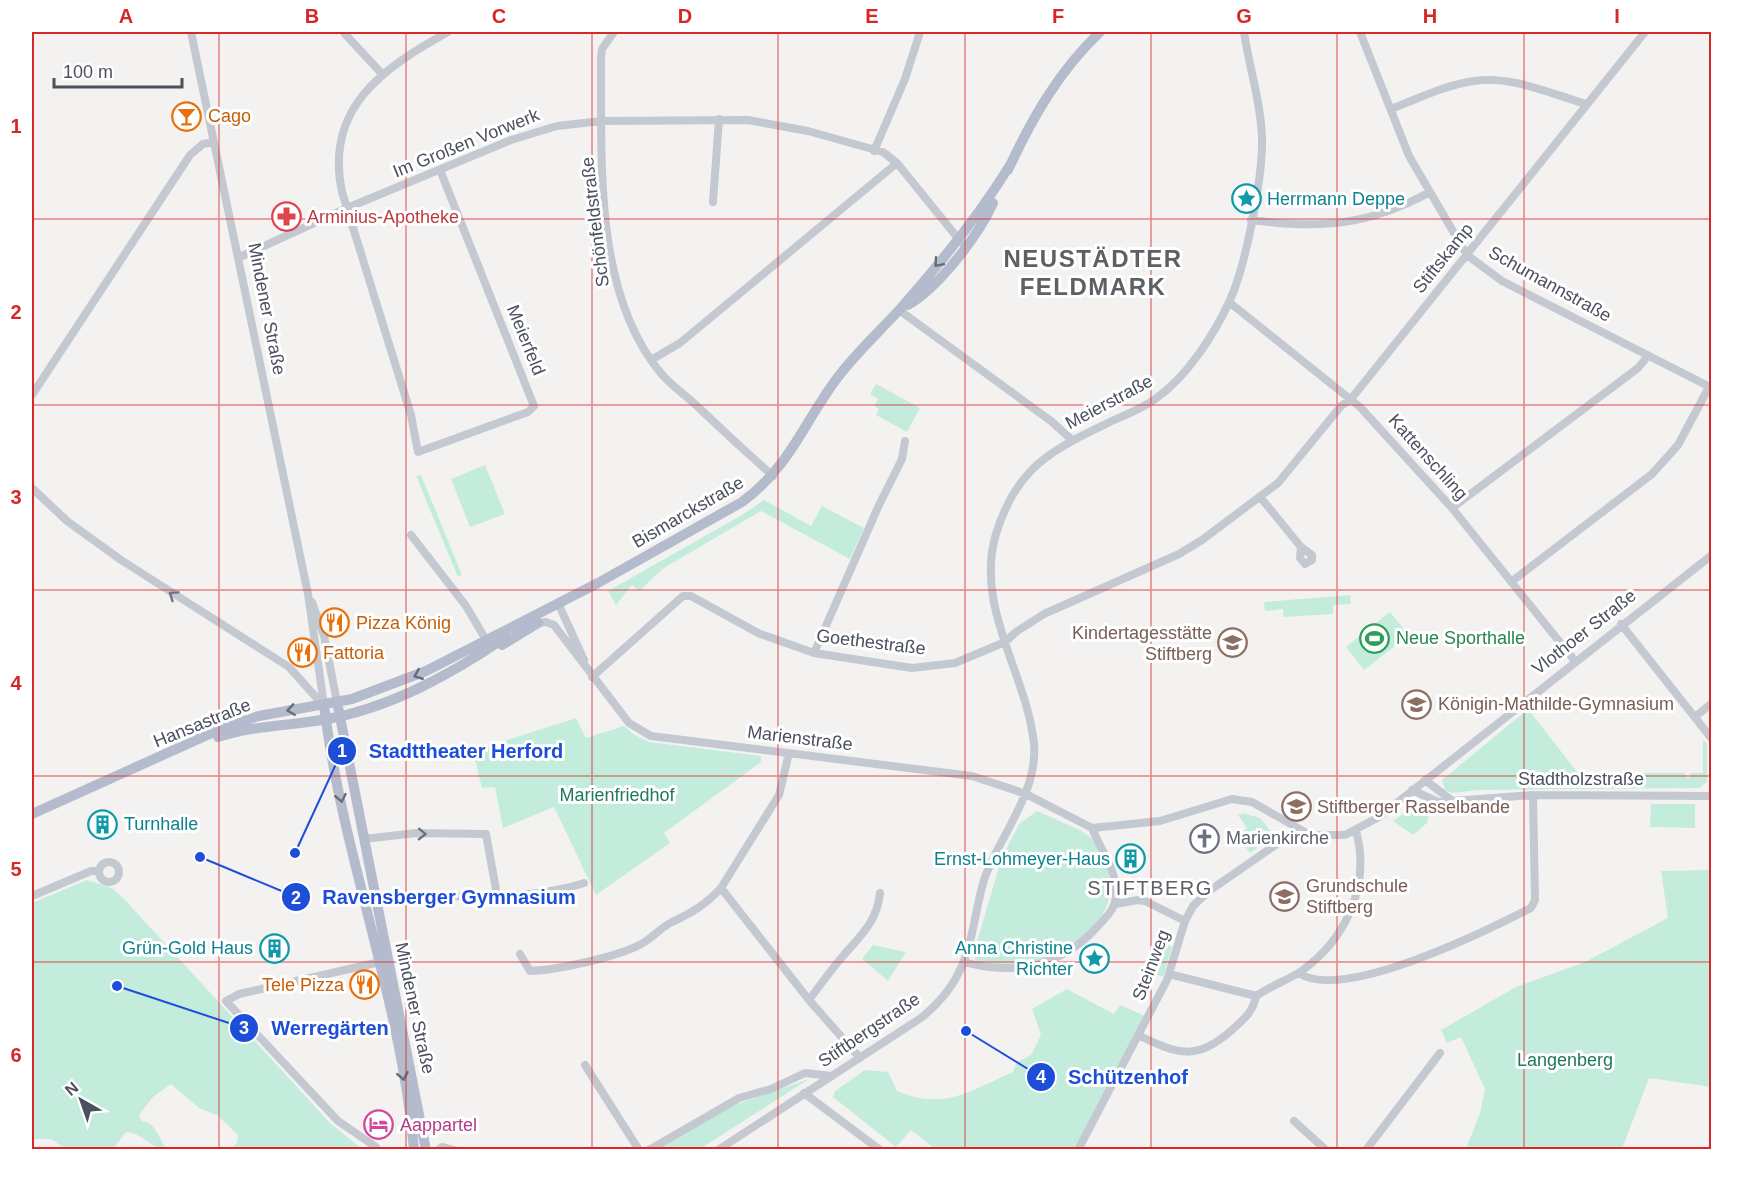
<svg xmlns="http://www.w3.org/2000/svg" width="1743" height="1181" font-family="Helvetica,sans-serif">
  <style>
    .green { fill: #c4ecdc }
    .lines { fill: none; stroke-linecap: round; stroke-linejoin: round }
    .minor { stroke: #c3c8d1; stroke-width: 8 }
    .major { stroke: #b4bbcd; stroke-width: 10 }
    .oneway { stroke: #646b79 }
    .oneway2 { stroke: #6e7480 }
    .grid { fill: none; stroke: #d62828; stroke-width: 1.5; stroke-opacity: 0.55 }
    .labels { text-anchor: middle; stroke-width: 6; stroke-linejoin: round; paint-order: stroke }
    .food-label { font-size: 18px; fill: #c56008; stroke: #fff; text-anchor: start }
    .street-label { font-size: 18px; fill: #4a505d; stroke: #fff }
    .culture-label { font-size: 18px; fill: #0d838f; stroke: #fff; text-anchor: end }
    .health-label { font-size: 18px; fill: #be3a42; stroke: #fff; text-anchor: start }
    .education-label { font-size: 18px; fill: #785e54; stroke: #fff; text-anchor: start }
    .leisure-label { font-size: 18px; fill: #27864d; stroke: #fff; text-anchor: start }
    .park-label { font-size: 18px; fill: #21785f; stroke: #fff }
    .worship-label { font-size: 18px; fill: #5b616d; stroke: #fff; text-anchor: start }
    .hotel-label { font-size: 18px; fill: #b23c85; stroke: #fff; text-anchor: start }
    .neighbourhood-label { font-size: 20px; letter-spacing: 1.5px; fill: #5e6065; stroke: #fff }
    .district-label { font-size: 24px; font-weight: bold; letter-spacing: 1.5px; fill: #5e6065; stroke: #fff }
    .leader { fill: none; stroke: #1d4ed8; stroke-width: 2 }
    .callout-dot { fill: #1d4ed8; stroke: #fff; stroke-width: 2 }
    .mark-label { font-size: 18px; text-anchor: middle; font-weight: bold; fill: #fff }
    .callout-label { font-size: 20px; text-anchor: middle; font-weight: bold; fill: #1d4ed8; stroke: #fff; stroke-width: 6; stroke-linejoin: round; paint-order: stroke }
    .neatline { fill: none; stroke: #d62828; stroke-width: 2 }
    .grid-label { font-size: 20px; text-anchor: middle; font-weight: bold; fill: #d62828 }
  </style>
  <rect width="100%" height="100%" fill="#f3f2f1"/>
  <!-- green -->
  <path class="green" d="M876,384L920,408L907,432L876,415L879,409L874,406L878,399L870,394Z
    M485,465L505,514L470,527L451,479Z
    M421,475L462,575L458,577L416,476Z
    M764,500L811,526L822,506L864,528L850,559L761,511L664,568L639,591L632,585L616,605L608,591L742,515Z
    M1350,595L1351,604L1333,605V614L1283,617V609L1265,611L1264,602Z
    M1390,612L1409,635L1364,670L1346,647Z
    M1528,709L1578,773H1685L1686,778H1690V773H1703V740L1707,744V782L1699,788L1478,790L1452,793L1445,790L1442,780Z
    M576,718L586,738L624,726L633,734L649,742L761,756V762L664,833L670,843L596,895L554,807L503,828L495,787L482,788L473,751Z
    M1651,804H1695V828L1650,827Z
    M1411,808L1430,811L1427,823L1413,835L1393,821Z
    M1037,811C1051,818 1081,828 1091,838C1099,846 1103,859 1107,870C1125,918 1067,953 1027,963C1011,967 994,964 977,962L973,955L1002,857L1019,824Z
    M1243,813L1260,818L1274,835L1250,853L1237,835L1247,828L1238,815Z
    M1711,870V1087L1649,1078L1622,1149H1466L1480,1113L1485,1089L1461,1037L1447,1043L1441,1030L1516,987L1585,962L1668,918L1661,871Z
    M87,880L112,888L125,900L330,1123L362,1149H231L237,1143L238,1135L217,1115L199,1108L171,1084L153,1097L139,1115L142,1121C157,1123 158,1139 167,1149C152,1150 143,1133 126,1132L113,1149H66L51,1139H32V903Z
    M1157,941L1172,947L1163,977L1145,970Z
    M873,945L906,952L888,981L862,959Z
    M1067,989L1114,1014L1120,1005L1145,1016L1075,1149H935L911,1130L896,1147L833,1097L835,1091L865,1070L888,1072L897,1091C945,1111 969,1091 1013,1072L1017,1062L1031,1055L1041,1035L1032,1009Z
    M809,1079L700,1149L655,1150L726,1108Z"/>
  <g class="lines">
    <!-- minor -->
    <path class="minor" d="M191,32L308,594L324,705
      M614,32L602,49L601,58C602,158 593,289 659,371C669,384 684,394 696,405C721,429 747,453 773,476
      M1360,32L1409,156L1467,255L1502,281L1712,388
      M345,34L383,75
      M1391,109C1417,99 1445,85 1474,81C1510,75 1552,94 1586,104
      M874,151L905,79L920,32
      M440,170L534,406L528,412L418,452L411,415L342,192C324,108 383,68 448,32
      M713,202L719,119
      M1251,220C1320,229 1368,226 1430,192
      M240,257L347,208L511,140L557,126L602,121L748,120L808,131L883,152L897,163L961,242
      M1229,302L1360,407L1452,508L1575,661
      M899,310L1051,421L1072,440
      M651,360L680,343L897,163
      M32,395L190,155L203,144L214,142
      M32,488L67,521L121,560L289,667L323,705
      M1261,498L1301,547L1312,555V560L1305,564L1300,558L1301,547
      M1452,508L1638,368L1648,356
      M411,535L466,606L489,645
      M1511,582L1652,474L1678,445L1709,387
      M312,602L324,636L337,702
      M558,603L584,660
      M538,623L546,622L554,625L629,723L651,736L972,776L1026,794L1092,828L1160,821L1232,799L1252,802L1310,835H1345L1379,817L1712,555
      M1621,624L1712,739
      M814,653L879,505L902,459L905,441
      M592,677L683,596H691L758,633L814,653L912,668L955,663L1005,642L1016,632L1044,614L1179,554L1202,540L1278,483L1341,406L1351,399L1645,32
      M1695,717L1712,703
      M789,753L779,795L721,888L809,1000L860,1058
      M1425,780L1451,800
      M1412,790L1438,802L1533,795L1712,796
      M364,839L416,833L486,834L497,895
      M99 872a10 10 0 1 1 20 0a10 10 0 1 1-20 0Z
      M32,896L91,871H99
      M375,901C444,890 517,905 584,883
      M1116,904L1138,900L1145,901L1185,921
      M520,954L530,971C556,970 625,956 646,941C655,935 662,927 672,922C692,913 706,904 721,888
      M964,962C1014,976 1062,966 1097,927C1107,916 1117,908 1116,892C1116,869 1100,849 1092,828
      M1299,973C1342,1003 1488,930 1531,908L1535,900L1533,795
      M1169,974L1256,996
      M809,1000C820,985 831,970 843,956C861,935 877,922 880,893
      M1138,1035C1179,1055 1196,1061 1232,1030C1244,1019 1253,1012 1256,996C1270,986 1286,981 1300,972C1346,940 1371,885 1356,831
      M585,1065L639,1150
      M804,1093L880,1150
      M1294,1121L1326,1150
      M376,1147L338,1121L226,1001L239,994L380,962
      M438,1150L442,1147L454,1150
      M649,1150L739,1098L771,1089L805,1073L832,1076
      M718,1150L921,1018C937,1005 951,990 960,970C974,941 975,907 985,877C1001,834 1038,792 1034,744C1027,674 974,607 996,534C1017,465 1054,449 1114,420C1128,414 1143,408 1155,399C1187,377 1214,335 1230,300C1246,265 1263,176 1262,138C1261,102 1249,67 1244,32
      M1078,1150L1167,980L1185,921L1193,906L1209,891L1297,830
      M1366,1150L1440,1053"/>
    <!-- major -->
    <path class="major" d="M1008,170C1032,118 1059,71 1100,32
      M908,305C938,288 979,235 993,203
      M502,645L538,623
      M337,702L426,1150
      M324,705C342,855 401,998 414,1150
      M218,737C254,725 291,726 327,719C392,707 452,674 506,637
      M32,814L225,727L259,716L352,699L426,671L598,583L742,502C791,466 803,423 838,377C857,352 879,332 900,309C940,264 978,217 1010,165"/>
  </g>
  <!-- one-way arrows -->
  <defs><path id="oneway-chevron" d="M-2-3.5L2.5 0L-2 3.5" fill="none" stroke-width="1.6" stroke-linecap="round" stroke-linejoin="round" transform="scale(1.5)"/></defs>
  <g class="oneway">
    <use href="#oneway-chevron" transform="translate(938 263) rotate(131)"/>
    <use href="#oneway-chevron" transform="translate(418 675) rotate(158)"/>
    <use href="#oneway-chevron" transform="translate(291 710) rotate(172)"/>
    <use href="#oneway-chevron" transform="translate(341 798) rotate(78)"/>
    <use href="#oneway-chevron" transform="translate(403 1076) rotate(79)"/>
  </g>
  <g class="oneway2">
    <use href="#oneway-chevron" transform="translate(173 595) rotate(-146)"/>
    <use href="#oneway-chevron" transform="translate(422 834) rotate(1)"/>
  </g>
  <!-- grid -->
  <path class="grid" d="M219,32V1150M406,32V1150M592,32V1150M778,32V1150M965,32V1150M1151,32V1150M1337,32V1150M1524,32V1150M32,219H1712M32,405H1712M32,590H1712M32,776H1712M32,962H1712"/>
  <!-- icons -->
  <defs>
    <symbol id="bar-ring" viewBox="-11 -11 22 22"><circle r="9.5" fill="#fff" stroke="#e8710a" stroke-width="1.5"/><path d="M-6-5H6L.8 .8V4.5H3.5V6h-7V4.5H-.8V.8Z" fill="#e8710a"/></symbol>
    <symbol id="sight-ring" viewBox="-11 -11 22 22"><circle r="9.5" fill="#fff" stroke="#0f9aa8" stroke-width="1.5"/><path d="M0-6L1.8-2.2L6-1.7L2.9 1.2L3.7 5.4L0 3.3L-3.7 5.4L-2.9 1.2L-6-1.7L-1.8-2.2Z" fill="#0f9aa8"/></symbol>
    <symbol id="pharmacy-ring" viewBox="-11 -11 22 22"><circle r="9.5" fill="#fff" stroke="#e0444e" stroke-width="1.5"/><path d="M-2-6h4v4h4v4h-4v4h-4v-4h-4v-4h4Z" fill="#e0444e"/></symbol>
    <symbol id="restaurant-ring" viewBox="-11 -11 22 22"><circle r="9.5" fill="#fff" stroke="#e8710a" stroke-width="1.5"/><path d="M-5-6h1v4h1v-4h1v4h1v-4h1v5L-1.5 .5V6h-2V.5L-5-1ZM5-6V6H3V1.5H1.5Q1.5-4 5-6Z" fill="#e8710a"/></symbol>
    <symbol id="stadium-ring" viewBox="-11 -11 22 22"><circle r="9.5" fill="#fff" stroke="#2e9e5b" stroke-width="1.5"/><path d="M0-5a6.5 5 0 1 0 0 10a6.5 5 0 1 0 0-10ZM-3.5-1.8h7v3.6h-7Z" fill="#2e9e5b"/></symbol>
    <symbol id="school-ring" viewBox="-11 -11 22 22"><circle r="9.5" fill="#fff" stroke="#8d6e63" stroke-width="1.5"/><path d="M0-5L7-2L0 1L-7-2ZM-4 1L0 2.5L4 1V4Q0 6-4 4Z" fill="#8d6e63"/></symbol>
    <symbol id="building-ring" viewBox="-11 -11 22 22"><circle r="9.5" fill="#fff" stroke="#0f9aa8" stroke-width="1.5"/><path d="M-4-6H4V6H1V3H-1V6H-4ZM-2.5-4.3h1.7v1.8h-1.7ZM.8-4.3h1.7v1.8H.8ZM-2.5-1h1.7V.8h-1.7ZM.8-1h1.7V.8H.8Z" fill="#0f9aa8"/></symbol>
    <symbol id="church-ring" viewBox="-11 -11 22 22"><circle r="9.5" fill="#fff" stroke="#6b7280" stroke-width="1.5"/><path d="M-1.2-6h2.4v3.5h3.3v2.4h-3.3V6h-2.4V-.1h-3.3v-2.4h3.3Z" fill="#6b7280"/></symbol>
    <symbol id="hotel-ring" viewBox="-11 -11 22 22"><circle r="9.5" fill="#fff" stroke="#d1479c" stroke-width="1.5"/><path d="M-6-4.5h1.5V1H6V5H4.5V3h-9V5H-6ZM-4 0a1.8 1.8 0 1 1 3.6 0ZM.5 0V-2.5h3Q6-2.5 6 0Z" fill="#d1479c"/></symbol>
  </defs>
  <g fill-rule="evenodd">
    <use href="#bar-ring" x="170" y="100" width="33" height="33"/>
    <use href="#sight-ring" x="1230" y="182" width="33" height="33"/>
    <use href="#pharmacy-ring" x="270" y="200" width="33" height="33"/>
    <use href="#restaurant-ring" x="318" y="606" width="33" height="33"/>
    <use href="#stadium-ring" x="1358" y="622" width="33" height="33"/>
    <use href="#school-ring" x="1216" y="626" width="33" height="33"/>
    <use href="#restaurant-ring" x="286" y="636" width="33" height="33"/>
    <use href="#school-ring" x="1400" y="688" width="33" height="33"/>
    <use href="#school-ring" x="1280" y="790" width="33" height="33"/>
    <use href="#building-ring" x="86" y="808" width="33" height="33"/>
    <use href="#church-ring" x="1188" y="822" width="33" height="33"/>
    <use href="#building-ring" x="1114" y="842" width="33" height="33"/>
    <use href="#school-ring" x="1268" y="880" width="33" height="33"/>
    <use href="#building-ring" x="258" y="932" width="33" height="33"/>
    <use href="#sight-ring" x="1078" y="942" width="33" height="33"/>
    <use href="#restaurant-ring" x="348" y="968" width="33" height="33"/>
    <use href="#hotel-ring" x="362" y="1108" width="33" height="33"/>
  </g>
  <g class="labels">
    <!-- food labels -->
    <g class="food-label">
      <text x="208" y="122">Cago</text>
      <text x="356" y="629">Pizza König</text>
      <text x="323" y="659">Fattoria</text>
      <text x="344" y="991" text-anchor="end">Tele Pizza</text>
    </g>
    <!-- street labels -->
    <g class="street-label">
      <text transform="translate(466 143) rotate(-22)" y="6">Im Großen Vorwerk</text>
      <text transform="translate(595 222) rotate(-97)" y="6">Schönfeldstraße</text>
      <text transform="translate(1443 258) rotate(-51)" y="6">Stiftskamp</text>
      <text transform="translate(1550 284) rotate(29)" y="6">Schumannstraße</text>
      <text transform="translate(267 309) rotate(79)" y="6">Mindener Straße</text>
      <text transform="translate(526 340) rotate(68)" y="6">Meierfeld</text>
      <text transform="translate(1109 402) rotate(-28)" y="6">Meierstraße</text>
      <text transform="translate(1428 457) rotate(48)" y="6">Kattenschling</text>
      <text transform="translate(688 512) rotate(-30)" y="6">Bismarckstraße</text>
      <text transform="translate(1584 632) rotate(-38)" y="6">Vlothoer Straße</text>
      <text transform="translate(871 642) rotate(7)" y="6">Goethestraße</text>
      <text transform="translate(202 723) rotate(-22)" y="6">Hansastraße</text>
      <text transform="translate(800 738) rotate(7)" y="6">Marienstraße</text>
      <text x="1581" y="785">Stadtholzstraße</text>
      <text transform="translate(1151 965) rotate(-69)" y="6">Steinweg</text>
      <text transform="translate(415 1008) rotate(78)" y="6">Mindener Straße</text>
      <text transform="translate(869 1030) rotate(-34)" y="6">Stiftbergstraße</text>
    </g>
    <!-- culture labels -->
    <g class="culture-label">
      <text x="1267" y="205" text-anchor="start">Herrmann Deppe</text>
      <text x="124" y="830" text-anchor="start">Turnhalle</text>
      <text x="1110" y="865">Ernst-Lohmeyer-Haus</text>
      <text x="253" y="954">Grün-Gold Haus</text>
      <text x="1073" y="954">Anna Christine<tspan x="1073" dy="21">Richter</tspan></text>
    </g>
    <!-- health labels -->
    <g class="health-label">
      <text x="307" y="223">Arminius-Apotheke</text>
    </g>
    <!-- education labels -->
    <g class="education-label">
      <text x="1212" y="639" text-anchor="end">Kindertagesstätte<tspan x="1212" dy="21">Stiftberg</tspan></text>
      <text x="1438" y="710">Königin-Mathilde-Gymnasium</text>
      <text x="1317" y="813">Stiftberger Rasselbande</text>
      <text x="1306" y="892">Grundschule<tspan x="1306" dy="21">Stiftberg</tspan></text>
    </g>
    <!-- leisure labels -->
    <g class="leisure-label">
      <text x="1396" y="644">Neue Sporthalle</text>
    </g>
    <!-- park labels -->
    <g class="park-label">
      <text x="617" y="801">Marienfriedhof</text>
      <text x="1565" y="1066">Langenberg</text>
    </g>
    <!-- worship labels -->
    <g class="worship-label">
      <text x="1226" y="844">Marienkirche</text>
    </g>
    <!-- hotel labels -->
    <g class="hotel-label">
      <text x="400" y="1131">Aappartel</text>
    </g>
    <!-- neighbourhood labels -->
    <g class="neighbourhood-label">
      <text x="1150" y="895">STIFTBERG</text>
    </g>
    <!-- district labels -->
    <g class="district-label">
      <text x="1093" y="267">NEUSTÄDTER<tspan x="1093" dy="28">FELDMARK</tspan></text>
    </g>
  </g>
  <!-- callouts -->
  <path class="leader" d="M295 853L342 751M200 857L296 897M117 986L244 1028M966 1031L1041 1077"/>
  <g class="callout-dot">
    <circle cx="295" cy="853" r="6"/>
    <circle cx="200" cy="857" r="6"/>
    <circle cx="117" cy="986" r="6"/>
    <circle cx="966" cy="1031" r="6"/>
    <circle cx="342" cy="751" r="15"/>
    <circle cx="296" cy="897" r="15"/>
    <circle cx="244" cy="1028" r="15"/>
    <circle cx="1041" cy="1077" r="15"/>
  </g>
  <g class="mark-label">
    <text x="342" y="757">1</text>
    <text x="296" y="904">2</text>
    <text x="244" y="1034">3</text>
    <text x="1041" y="1083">4</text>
  </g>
  <g class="callout-label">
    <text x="466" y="758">Stadttheater Herford</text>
    <text x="449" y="904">Ravensberger Gymnasium</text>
    <text x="330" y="1035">Werregärten</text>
    <text x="1128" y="1084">Schützenhof</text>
  </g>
  <!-- border -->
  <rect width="1743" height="1181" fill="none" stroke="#ffffff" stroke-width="66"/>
  <!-- north arrow -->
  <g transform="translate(81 1100) rotate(320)" stroke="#ffffff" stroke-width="4.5" paint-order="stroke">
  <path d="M0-4.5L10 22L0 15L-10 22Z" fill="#4a505d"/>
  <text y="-9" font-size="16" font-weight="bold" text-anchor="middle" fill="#4a505d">N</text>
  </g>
  <!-- scale -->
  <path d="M54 78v9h128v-9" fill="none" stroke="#4a505d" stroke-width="3"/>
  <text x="63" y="78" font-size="18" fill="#4a505d" stroke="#ffffff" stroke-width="4.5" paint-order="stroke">100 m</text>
  <rect x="33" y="33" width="1677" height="1115" class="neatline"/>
  <g class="grid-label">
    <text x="126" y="23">A</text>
    <text x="312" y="23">B</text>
    <text x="499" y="23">C</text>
    <text x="685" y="23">D</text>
    <text x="872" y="23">E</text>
    <text x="1058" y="23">F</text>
    <text x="1244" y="23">G</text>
    <text x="1430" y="23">H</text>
    <text x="1617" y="23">I</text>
    <text x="16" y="133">1</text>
    <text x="16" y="319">2</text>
    <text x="16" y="504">3</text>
    <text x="16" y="690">4</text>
    <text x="16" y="876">5</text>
    <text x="16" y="1062">6</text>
  </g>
</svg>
